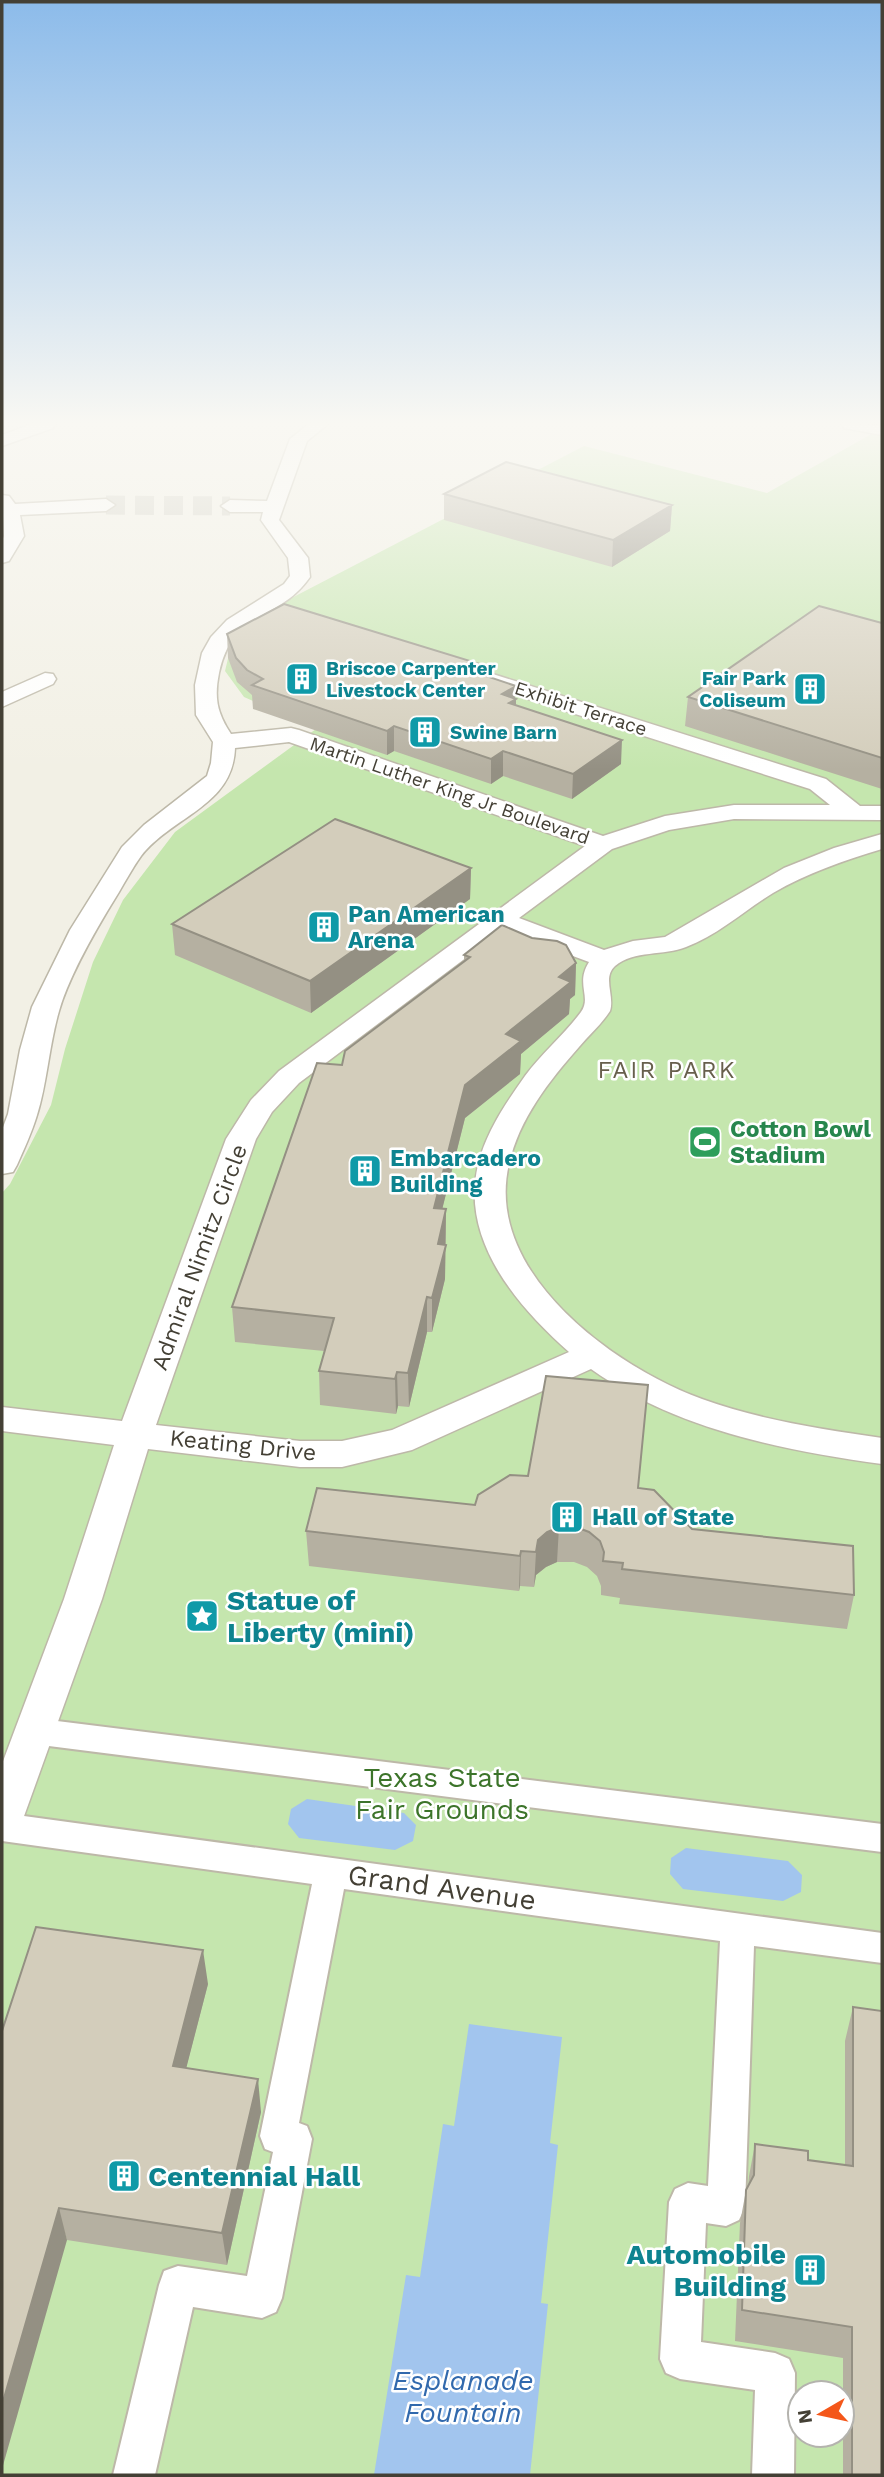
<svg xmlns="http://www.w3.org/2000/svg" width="884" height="2477" font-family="'Work Sans',sans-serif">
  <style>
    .green { fill: #c5e6ae; fill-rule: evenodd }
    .water { fill: #a2c5ee }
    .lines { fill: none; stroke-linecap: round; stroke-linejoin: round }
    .minor-tunnel { stroke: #cfcdc2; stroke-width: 19; stroke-dasharray: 19 10; stroke-linecap: butt }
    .pedestrian-casing { stroke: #bdb8a8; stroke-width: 4 }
    .minor-casing { stroke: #bdb8a8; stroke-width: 3 }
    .pedestrian { fill: #fff; fill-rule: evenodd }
    .minor { fill: #fff; fill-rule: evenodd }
    .wall { fill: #b5b0a1 }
    .shaded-wall { fill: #949083 }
    .building { fill: #d3cdbb; stroke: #949083; stroke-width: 2 }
    .labels { text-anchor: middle; stroke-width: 5; stroke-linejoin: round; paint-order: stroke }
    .far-culture-label { font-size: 19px; font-weight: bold; fill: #0d838f; stroke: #fff; text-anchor: start }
    .far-street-label { font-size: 19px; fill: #444035; stroke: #fff }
    .culture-label { font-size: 23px; font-weight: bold; fill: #0d838f; stroke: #fff; text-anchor: start }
    .leisure-label { font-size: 23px; font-weight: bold; fill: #27864d; stroke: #fff; text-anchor: start }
    .street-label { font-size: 23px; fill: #444035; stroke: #fff }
    .neighbourhood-label { font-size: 24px; letter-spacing: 2px; fill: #675f4c; stroke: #fff }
    .near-culture-label { font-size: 28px; font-weight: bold; fill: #0d838f; stroke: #fff; text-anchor: start }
    .near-park-label { font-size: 28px; fill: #3c742a; stroke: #fff }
    .near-street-label { font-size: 28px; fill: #444035; stroke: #fff }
    .near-water-label { font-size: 28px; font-style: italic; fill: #3169ad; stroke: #fff }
  </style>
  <rect width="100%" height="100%" fill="#f2f0e5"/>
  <!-- green -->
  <path class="green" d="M875,432L882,433V2475H2V1193L10,1184L51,1105L65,1049L93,962L123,900L175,832L316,729L244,697L225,671L232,642L280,604L584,446L767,493ZM800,2393H842V2435H800Z"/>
  <!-- water -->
  <path class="water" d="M307,1799L404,1813L416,1825L413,1841L395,1850L299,1838L288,1824L291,1809Z
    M686,1848L788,1861L802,1875L801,1892L783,1901L683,1889L670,1874L671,1858Z
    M469,2024L562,2037L550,2143L558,2145L541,2303L548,2304L530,2475H374L406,2275L420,2277L443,2124L454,2126Z"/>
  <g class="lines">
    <!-- minor-tunnel -->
    <path class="minor-tunnel" d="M106,505L230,506"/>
    <defs>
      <path id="pedestrian" d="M33,1718L882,1824V1852L33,1744L22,1740L17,1731L22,1722Z
        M2,1813L882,1933V1963L754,1946L745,2207L739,2220L726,2226L706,2223L701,2342L775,2353L789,2359L795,2373L794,2475H752L755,2390L680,2379L666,2373L660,2359L669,2202L675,2189L688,2183L708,2186L720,1941L344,1889L299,2123L307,2126L312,2139L282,2298L276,2312L262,2318L193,2307L155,2475H113L159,2285L164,2271L178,2266L247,2276L273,2152L265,2149L260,2136L312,1884L2,1841Z"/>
      <path id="minor" d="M32,424H56L53,428L2,446V435Z
        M309,424H328L307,441L279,520L308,558L310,577C279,622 233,608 219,673C214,698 217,713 231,734L291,728L299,730L603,836L665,816L734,805H830L810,789L469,680L466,675L469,670L477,669L826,779L860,806H882V820L734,819L669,830L612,849L519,918L604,950L633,941L665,937L784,868L834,848L882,834V849C845,860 807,873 773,893C745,910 718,935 686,947C664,956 634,950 615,966C602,978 615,996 610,1011C601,1025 589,1035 579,1047C549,1081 519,1119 509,1164C483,1272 614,1367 702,1399C760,1420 821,1429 882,1438V1464C781,1450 675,1429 591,1369L412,1450L342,1467H300L148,1449L102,1599L23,1819L17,1832L2,1837V1764L64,1599L114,1445L2,1431V1407L122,1421L226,1139L251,1100L279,1071L585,846L289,742L235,748C233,806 174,815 141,856C133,867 126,880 119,892C98,926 70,973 59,1011C49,1045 47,1084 37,1115C32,1132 24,1149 17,1165L13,1172L2,1174V1130L8,1114L20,1050L32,1007L70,930L122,847L144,825L207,776L211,763L213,742L196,715L195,685L202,653L211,637L227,620L284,584L290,576L288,558L261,520L263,512H230L221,506L230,500L267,501L290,439ZM503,930L589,962C575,984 592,997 581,1012C564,1035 542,1053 525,1076C506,1103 486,1132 478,1165C460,1240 517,1306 569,1352L392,1430L342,1441H300L156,1425L256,1139L272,1112L299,1083Z
        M841,424L882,425V435L844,428Z
        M2,495L9,496L15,504L106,499L115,505L106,511L20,515L24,536L9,561L2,563V541L4,536Z
        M45,673L53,674L56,679L53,684L2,707V692Z"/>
    </defs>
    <!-- pedestrian casing -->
    <use href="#pedestrian" class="pedestrian-casing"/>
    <!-- minor casing -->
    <use href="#minor" class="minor-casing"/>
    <!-- pedestrian -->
    <use href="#pedestrian" class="pedestrian"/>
    <!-- minor -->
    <use href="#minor" class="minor"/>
  </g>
  <!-- wall -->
  <path class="wall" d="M444,494L672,505L670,531L612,567L444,520Z
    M882,623V789L685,726L688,697Z
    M227,634L493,679L516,699V705L621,764L572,799L503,776L491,784L394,751L387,755L253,709L252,695L237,682L228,658Z
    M471,868L470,899L311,1013L175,955L172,924Z
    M464,955L576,963L575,995L570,999L569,1014L521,1054L520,1074L465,1118L442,1209H446L445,1279L432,1332H427L409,1407L398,1406L396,1414L320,1405L319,1371L324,1351L235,1342L232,1307L342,1065L464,962Z
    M638,1488L692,1529L854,1595L847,1629L619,1604L620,1598L601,1595V1586L597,1576L587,1567L574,1562H557L546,1567L536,1575L534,1587L520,1586L519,1591L309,1566L306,1531L475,1505Z
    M208,1984L186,2068L261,2112L227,2265L67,2240L2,2031Z
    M853,2007L882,2475H843V2358L735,2341L740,2223L746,2190L748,2186L749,2176L755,2144L808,2160L845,2165V2041Z"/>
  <!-- shaded-wall -->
  <path class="shaded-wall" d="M672,505L670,531L612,567L613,540Z
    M493,668V692L483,675Z
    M516,686L515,699H516V723L502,694Z
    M394,726V751L387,755V731Z
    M622,740L621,764L572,799L573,774Z
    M503,751V776L491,784V759Z
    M471,868L470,899L311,1013L310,981Z
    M576,963L575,995L570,999L569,1014L521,1054L520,1074L465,1118L434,1242V1208L465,1085L506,1034L559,977Z
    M446,1209L445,1279L432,1332V1298L438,1244Z
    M427,1297V1332L409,1407L408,1373Z
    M397,1372L398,1406L396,1414L395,1379Z
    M559,1527L557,1562L546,1567L536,1575L534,1587L536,1552L538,1540L547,1532Z
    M521,1551L520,1586L519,1591L520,1556Z
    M203,1950L208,1984L178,2100L173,2066Z
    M258,2079L261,2112L227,2265L222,2233Z
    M59,2208L67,2240L2,2469V2405Z"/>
  <!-- building -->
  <path class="building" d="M506,462L672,505L613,540L444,494Z
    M284,604L493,668L483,675L516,686L502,694L516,699L509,703L622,740L573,774L503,751L491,759L394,726L387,731L252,685L263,679L247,670L236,658L227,634Z
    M819,606L882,623V758L688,697Z
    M335,819L471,868L310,981L172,924Z
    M502,925L532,938L557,941L566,945L576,963L559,977L571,982L506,1034L521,1041L465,1085L434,1208L446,1209L438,1244L446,1245L432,1298L427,1297L408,1373L397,1372L395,1379L319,1371L334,1318L232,1307L317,1063L342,1065L345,1051L470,957L464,955Z
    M546,1376L648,1385L638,1488L654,1490L692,1529L853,1546L854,1595L622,1569L623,1563L603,1561L604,1552L600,1541L589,1532L576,1527H559L547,1532L538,1540L536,1552L521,1551L520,1556L306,1531L317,1488L475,1505L478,1495L510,1475L528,1476Z
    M36,1927L203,1950L173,2066L258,2079L222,2233L59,2208L2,2405V2031Z
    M853,2007L882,2011V2475H852V2327L742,2310L746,2190L754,2175L755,2144L808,2151V2160L853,2166Z"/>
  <!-- sky -->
  <linearGradient id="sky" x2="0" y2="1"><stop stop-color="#8cbbea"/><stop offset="0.55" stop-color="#f9f8f3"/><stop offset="1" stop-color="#f9f8f3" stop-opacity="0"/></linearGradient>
  <rect width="884" height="770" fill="url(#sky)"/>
  <!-- icons -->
  <defs>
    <symbol id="building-square" viewBox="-11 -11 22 22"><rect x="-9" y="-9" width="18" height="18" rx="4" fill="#0f9aa8" stroke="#fff"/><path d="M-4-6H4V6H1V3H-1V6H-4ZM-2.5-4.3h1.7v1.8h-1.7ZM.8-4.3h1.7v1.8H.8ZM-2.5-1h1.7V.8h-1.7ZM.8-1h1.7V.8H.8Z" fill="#fff"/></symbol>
    <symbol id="stadium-square" viewBox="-11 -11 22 22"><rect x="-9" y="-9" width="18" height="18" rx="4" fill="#2e9e5b" stroke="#fff"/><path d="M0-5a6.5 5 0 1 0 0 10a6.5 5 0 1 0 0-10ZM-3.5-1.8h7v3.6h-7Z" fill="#fff"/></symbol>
    <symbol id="sight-square" viewBox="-11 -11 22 22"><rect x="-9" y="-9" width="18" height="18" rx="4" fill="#0f9aa8" stroke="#fff"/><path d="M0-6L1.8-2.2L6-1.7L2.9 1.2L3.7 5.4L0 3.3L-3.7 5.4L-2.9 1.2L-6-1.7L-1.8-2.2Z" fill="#fff"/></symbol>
  </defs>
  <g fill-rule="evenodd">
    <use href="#building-square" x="283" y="660" width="38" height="38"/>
    <use href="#building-square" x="791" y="670" width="38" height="38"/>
    <use href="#building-square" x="406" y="713" width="38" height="38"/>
    <use href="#building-square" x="305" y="908" width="38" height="38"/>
    <use href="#stadium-square" x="686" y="1123" width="38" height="38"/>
    <use href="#building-square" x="346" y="1152" width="38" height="38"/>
    <use href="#building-square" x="548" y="1498" width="38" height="38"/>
    <use href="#sight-square" x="183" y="1597" width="38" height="38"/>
    <use href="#building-square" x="105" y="2157" width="38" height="38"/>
    <use href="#building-square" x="791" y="2251" width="38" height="38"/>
  </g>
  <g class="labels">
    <!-- far-culture labels -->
    <g class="far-culture-label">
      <text x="326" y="675">Briscoe Carpenter<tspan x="326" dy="22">Livestock Center</tspan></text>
      <text x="786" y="685" text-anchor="end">Fair Park<tspan x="786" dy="22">Coliseum</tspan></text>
      <text x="450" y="739">Swine Barn</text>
    </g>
    <!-- far-street labels -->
    <g class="far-street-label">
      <text transform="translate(581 708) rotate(18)" y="7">Exhibit Terrace</text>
      <text transform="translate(450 790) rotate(19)" y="7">Martin Luther King Jr Boulevard</text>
    </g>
    <!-- culture labels -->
    <g class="culture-label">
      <text x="348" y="922">Pan American<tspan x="348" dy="26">Arena</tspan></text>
      <text x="390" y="1166">Embarcadero<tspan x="390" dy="26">Building</tspan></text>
      <text x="592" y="1525">Hall of State</text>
    </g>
    <!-- leisure labels -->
    <g class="leisure-label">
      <text x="730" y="1137">Cotton Bowl<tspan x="730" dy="26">Stadium</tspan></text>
    </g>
    <!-- street labels -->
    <g class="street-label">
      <text transform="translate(199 1257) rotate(-70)" y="8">Admiral Nimitz Circle</text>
      <text transform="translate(243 1445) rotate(6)" y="8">Keating Drive</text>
    </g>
    <!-- neighbourhood labels -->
    <g class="neighbourhood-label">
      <text x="667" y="1078">FAIR PARK</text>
    </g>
    <!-- near-culture labels -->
    <g class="near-culture-label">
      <text x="227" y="1610">Statue of<tspan x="227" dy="32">Liberty (mini)</tspan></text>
      <text x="148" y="2186">Centennial Hall</text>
      <text x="786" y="2264" text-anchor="end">Automobile<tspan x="786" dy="32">Building</tspan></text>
    </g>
    <!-- near-park labels -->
    <g class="near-park-label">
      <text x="442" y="1787">Texas State<tspan x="442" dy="32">Fair Grounds</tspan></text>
    </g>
    <!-- near-street labels -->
    <g class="near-street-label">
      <text transform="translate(442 1887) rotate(8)" y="10">Grand Avenue</text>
    </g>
    <!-- near-water labels -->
    <g class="near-water-label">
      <text x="463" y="2390">Esplanade<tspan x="463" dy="32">Fountain</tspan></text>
    </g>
  </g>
  <!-- border -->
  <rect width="884" height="2477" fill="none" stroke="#444035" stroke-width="7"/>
  <!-- north arrow -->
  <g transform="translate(821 2414) rotate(261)"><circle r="33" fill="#ffffff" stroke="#b4b3ae" stroke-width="2"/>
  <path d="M0-5L12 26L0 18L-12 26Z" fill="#f4571a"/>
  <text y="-10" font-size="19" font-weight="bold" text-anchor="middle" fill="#444035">N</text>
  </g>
</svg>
